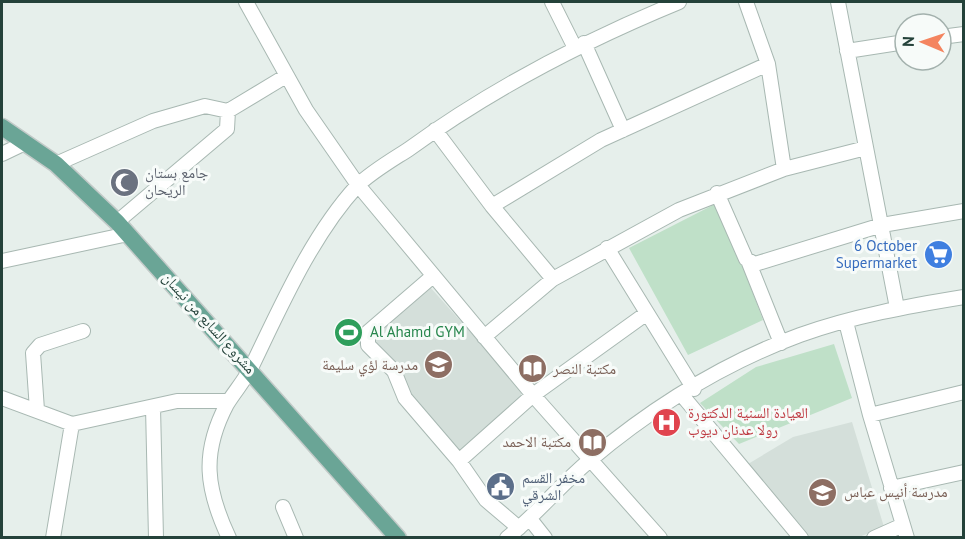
<svg xmlns="http://www.w3.org/2000/svg" width="965" height="539" font-family="'PT Sans','Noto Naskh Arabic',sans-serif">
  <style>
    .built { fill: #d4dfda }
    .green { fill: #bfe0c8 }
    .lines { fill: none; stroke-linecap: round; stroke-linejoin: round }
    .minor-casing { stroke: #a8b8b2; stroke-width: 16 }
    .major-casing { stroke: #c2cac8; stroke-width: 19 }
    .minor { stroke: #fff; stroke-width: 14 }
    .major { stroke: #6aa596; stroke-width: 16 }
    .labels { text-anchor: middle; stroke-width: 6; stroke-linejoin: round; paint-order: stroke }
    .worship-label { font-size: 15px; fill: #5b616d; stroke: #f7fbf9; text-anchor: start }
    .shop-label { font-size: 15px; fill: #366cbe; stroke: #f7fbf9; text-anchor: end }
    .street-label { font-size: 15px; fill: #24423a; stroke: #f7fbf9 }
    .leisure-label { font-size: 15px; fill: #27864d; stroke: #f7fbf9; text-anchor: start }
    .education-label { font-size: 15px; fill: #785e54; stroke: #f7fbf9; text-anchor: end }
    .health-label { font-size: 15px; fill: #be3a42; stroke: #f7fbf9; text-anchor: start }
    .service-label { font-size: 15px; fill: #4e5e75; stroke: #f7fbf9; text-anchor: start }
  </style>
  <rect width="100%" height="100%" fill="#e6efeb"/>
  <!-- built -->
  <path class="built" d="M421,277L524,392L457,453L354,338Z
    M852,422L884,527L859,537H809L748,464L793,437Z"/>
  <!-- green -->
  <path class="green" d="M719,202L763,320L688,355L629,248Z
    M834,344L852,398L739,444L700,403L756,367Z"/>
  <g class="lines">
    <defs>
      <path id="minor" d="M246,2L306,110L358,185L533,395L660,538
        M552,2L575,48
        M746,2L768,64L784,169
        M838,2L897,308
        M941,37L964,34
        M584,43L623,130
        M847,51L905,42
        M435,130L492,206L553,279
        M2,154L25,143
        M56,164L153,121L205,106L228,111
        M717,193L746,259L755,264L882,225L964,211
        M492,206L601,140L768,64
        M117,222L227,129L228,111L286,76
        M607,248L694,389
        M2,261L128,234
        M749,263L781,343
        M433,276L368,332V345L394,371L405,398L459,461L533,395L647,313
        M846,322L870,415L907,538
        M484,337L553,279L679,210L784,169L866,148
        M681,394L801,538
        M2,398L72,424
        M153,407L156,538
        M37,410L33,353L40,345L83,331
        M870,415L964,392
        M459,461L486,500L519,528
        M891,488L964,472
        M283,507L296,538
        M530,519L545,538
        M53,538L72,424L177,401H229
        M229,538C206,489 201,453 227,404C235,391 245,380 252,366C281,306 312,235 357,186C371,172 392,160 409,149C493,88 584,41 679,2
        M507,538C537,514 561,484 590,460C652,408 724,363 800,335C853,316 909,306 964,297
        M874,538L903,525"/>
      <path id="major" d="M2,127L56,164L117,222L398,538"/>
    </defs>
    <!-- minor casing -->
    <use href="#minor" class="minor-casing"/>
    <!-- major casing -->
    <use href="#major" class="major-casing"/>
    <!-- minor -->
    <use href="#minor" class="minor"/>
    <!-- major -->
    <use href="#major" class="major"/>
  </g>
  <!-- icons -->
  <defs>
    <symbol id="mosque-disc" viewBox="-11 -11 22 22"><circle r="9.5" fill="#6b7280" stroke="#f7fbf9"/><path d="M3.5-4.9A6 6 0 1 0 3.5 4.9A5 5 0 1 1 3.5-4.9Z" fill="#fff"/></symbol>
    <symbol id="supermarket-disc" viewBox="-11 -11 22 22"><circle r="9.5" fill="#3f7fe0" stroke="#f7fbf9"/><path d="M-6-5.5h2.5l.6 2H6L4.5 2H-2.5L-4.4-4H-6ZM-1.5 3.2a1.3 1.3 0 1 0 .1 0ZM3 3.2a1.3 1.3 0 1 0 .1 0Z" fill="#fff"/></symbol>
    <symbol id="stadium-disc" viewBox="-11 -11 22 22"><circle r="9.5" fill="#2e9e5b" stroke="#f7fbf9"/><path d="M0-5a6.5 5 0 1 0 0 10a6.5 5 0 1 0 0-10ZM-3.5-1.8h7v3.6h-7Z" fill="#fff"/></symbol>
    <symbol id="school-disc" viewBox="-11 -11 22 22"><circle r="9.5" fill="#8d6e63" stroke="#f7fbf9"/><path d="M0-5L7-2L0 1L-7-2ZM-4 1L0 2.5L4 1V4Q0 6-4 4Z" fill="#fff"/></symbol>
    <symbol id="library-disc" viewBox="-11 -11 22 22"><circle r="9.5" fill="#8d6e63" stroke="#f7fbf9"/><path d="M-6-4Q-3-5.5-.7-3.5V5Q-3 3-6 4ZM6-4Q3-5.5 .7-3.5V5Q3 3 6 4Z" fill="#fff"/></symbol>
    <symbol id="hospital-disc" viewBox="-11 -11 22 22"><circle r="9.5" fill="#e0444e" stroke="#f7fbf9"/><path d="M-5-5h3v3.5h4V-5h3V5h-3V1.5h-4V5h-3Z" fill="#fff"/></symbol>
    <symbol id="civic-disc" viewBox="-11 -11 22 22"><circle r="9.5" fill="#5c6f8a" stroke="#f7fbf9"/><path d="M-.6-6.5H3V-4.5H.6V-3L4-1V1h2V6H-6V1h2V-1L-.6-3ZM-1.2 2.5V6h2.4V2.5Z" fill="#fff"/></symbol>
  </defs>
  <g fill-rule="evenodd">
    <use href="#mosque-disc" x="108" y="166" width="33" height="33"/>
    <use href="#supermarket-disc" x="922" y="238" width="33" height="33"/>
    <use href="#stadium-disc" x="332" y="316" width="33" height="33"/>
    <use href="#school-disc" x="422" y="348" width="33" height="33"/>
    <use href="#library-disc" x="516" y="352" width="33" height="33"/>
    <use href="#hospital-disc" x="650" y="406" width="33" height="33"/>
    <use href="#library-disc" x="576" y="426" width="33" height="33"/>
    <use href="#civic-disc" x="484" y="470" width="33" height="33"/>
    <use href="#school-disc" x="806" y="476" width="33" height="33"/>
  </g>
  <g class="labels">
    <!-- worship labels -->
    <g class="worship-label">
      <text x="145" y="178">جامع بستان<tspan x="145" dy="17">الريحان</tspan></text>
    </g>
    <!-- shop labels -->
    <g class="shop-label">
      <text x="917" y="251">6 October<tspan x="917" dy="17">Supermarket</tspan></text>
    </g>
    <!-- street labels -->
    <g class="street-label">
      <text transform="translate(209 323) rotate(48)" y="5">مشروع السابع من نيسان</text>
    </g>
    <!-- leisure labels -->
    <g class="leisure-label">
      <text x="370" y="337">Al Ahamd GYM</text>
    </g>
    <!-- education labels -->
    <g class="education-label">
      <text x="418" y="370">مدرسة لؤي سليمة</text>
      <text x="553" y="374" text-anchor="start">مكتبة النصر</text>
      <text x="571" y="447">مكتبة الاحمد</text>
      <text x="844" y="497" text-anchor="start">مدرسة أنيس عباس</text>
    </g>
    <!-- health labels -->
    <g class="health-label">
      <text x="688" y="418">العيادة السنية الدكتورة<tspan x="688" dy="17">رولا عدنان ديوب</tspan></text>
    </g>
    <!-- service labels -->
    <g class="service-label">
      <text x="522" y="483">مخفر القسم<tspan x="522" dy="17">الشرقي</tspan></text>
    </g>
  </g>
  <!-- border -->
  <rect width="965" height="539" fill="none" stroke="#24423a" stroke-width="6"/>
  <!-- north arrow -->
  <g transform="translate(923 42) rotate(272)"><circle r="28" fill="#f7fbf9" stroke="#a3b1ad" stroke-width="1.5"/>
  <path d="M0-4.5L10 22L0 15L-10 22Z" fill="#f4845f"/>
  <text y="-9" font-size="16" font-weight="bold" text-anchor="middle" fill="#24423a">N</text>
  </g>
</svg>
